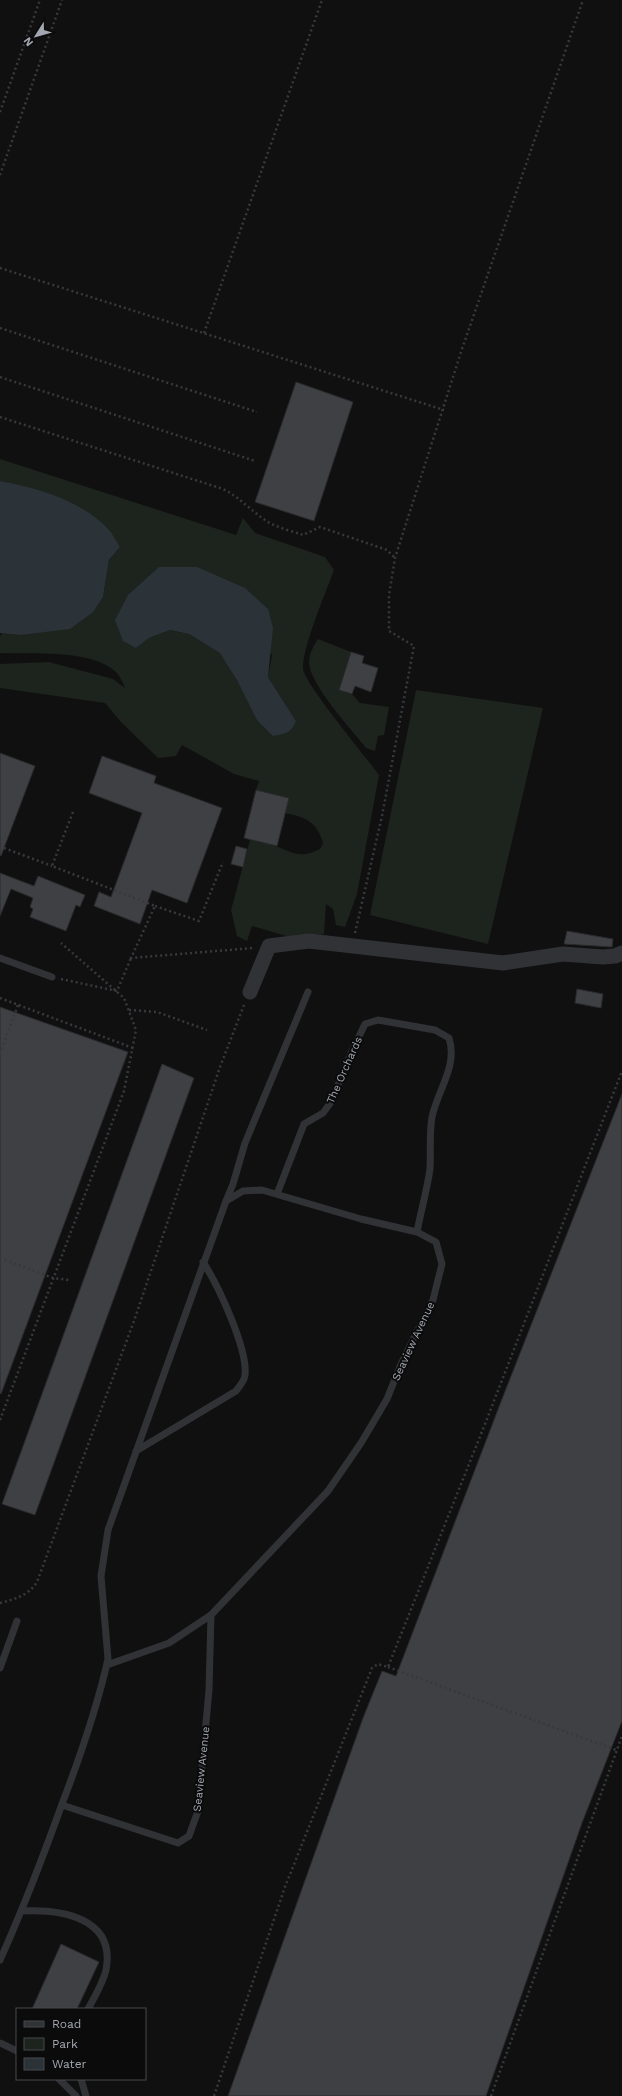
<svg xmlns="http://www.w3.org/2000/svg" width="622" height="2096" font-family="'Work Sans',sans-serif">
  <style>
    .green { fill: #1d231d; fill-rule: evenodd }
    .water { fill: #2b3238 }
    .building { fill: #3f4044; stroke: #2a2a2d }
    .lines { fill: none; stroke-linecap: round; stroke-linejoin: round }
    .path { stroke: #37393c; stroke-width: 2.5; stroke-dasharray: 2 3; stroke-linecap: butt }
    .service { stroke: #313235; stroke-width: 7 }
    .minor { stroke: #313235; stroke-width: 15 }
    .labels { text-anchor: middle; stroke-width: 4; stroke-linejoin: round; paint-order: stroke }
    .street-label { font-size: 11px; fill: #a2a7b0; stroke: #0b0b0c }
  </style>
  <rect width="100%" height="100%" fill="#101011"/>
  <!-- green -->
  <path class="green" d="M0,459L236,535L243,518L255,533L325,557L334,570C326,592 302,648 303,669C305,684 366,757 379,775L357,894L345,927L336,925L333,909L326,904L324,934L293,938L252,926L247,941L237,936L231,910L250,840C259,842 269,843 278,847C295,854 302,858 320,849L323,843C317,822 306,817 285,813L289,798L256,790L259,781L234,774L182,745L176,756L158,758L121,722L105,703L0,688V664L49,662L113,679L125,688C123,683 120,676 116,672C92,649 32,654 0,653V637L2,633L20,635L103,597L109,560L120,547L58,497L0,481ZM197,567L272,655L268,677L296,721L238,682L221,653L189,634L170,630L149,638L136,648Z
    M318,639L351,652L339,690L352,694L360,703L389,707L384,735L378,736L375,751L366,748C352,730 309,684 309,662C309,654 314,645 318,639Z
    M416,690L543,708L488,944L370,915Z"/>
  <!-- water -->
  <path class="water" d="M0,481C37,488 81,500 108,529C113,534 116,541 120,547L109,560L103,597L93,612L70,629L20,635L0,633Z
    M159,567H197L245,588L268,609L273,628L268,677L296,721C291,733 285,734 273,736L257,720L238,682L220,653L189,634L170,630L149,638L136,648L123,641L115,620L128,595Z"/>
  <!-- building -->
  <path class="building" d="M296,382L353,402L314,521L255,502Z
    M351,652L364,656L362,663L378,668L371,692L355,686L352,694L339,690Z
    M0,753L35,766L1,856L0,855Z
    M102,756L156,776L154,783L222,808L187,903L152,890L140,924L94,906L99,892L111,897L142,813L89,793Z
    M256,790L289,798L277,846L244,838Z
    M236,846L247,849L243,867L231,864Z
    M0,873L34,886L38,876L85,895L80,907L76,905L66,931L30,917L33,909L30,907L33,898L11,889L0,916Z
    M567,931L613,939L612,947L564,944Z
    M577,989L603,994L601,1008L575,1003Z
    M0,1007L128,1052L1,1394L0,1393Z
    M162,1064L194,1078L35,1515L2,1504Z
    M622,1094V1721L582,1823L486,2096H228L363,1718L382,1671L396,1676L502,1399Z
    M61,1944L99,1962L77,2009H32Z"/>
  <g class="lines">
    <!-- path -->
    <path class="path" d="M0,112L40,0
      M0,175L62,0
      M0,268L444,410
      M0,328L257,412
      M204,333L322,0
      M0,377L255,461
      M0,417L223,489C241,498 252,512 268,522C278,528 292,531 303,535L320,527L387,550L395,558
      M73,812L52,866L155,906L131,958L253,948
      M4,848L52,866
      M155,906L199,921L223,862
      M355,933L382,816L414,646L389,631V595L395,558L462,349L583,0
      M61,979L117,991L131,958
      M0,998L133,1048
      M129,1010L157,1012L207,1030
      M0,1054L18,1005
      M0,1258L53,1278L69,1280
      M0,1420L124,1091L136,1030L124,998L61,943
      M0,1603C15,1599 28,1596 37,1582L134,1321L220,1067L244,1005
      M388,1667L616,1750
      M214,2096L285,1887L372,1668L378,1664L388,1667L485,1424L622,1071
      M491,2096L622,1736"/>
    <!-- service -->
    <path class="service" d="M0,958L52,977
      M277,1194L304,1124L323,1113L331,1102L352,1051L365,1024L378,1020L435,1030L449,1038C458,1066 438,1089 432,1117C429,1134 431,1151 430,1169C427,1190 421,1211 417,1232
      M226,1201L233,1184L245,1143L308,992
      M136,1451L236,1391C239,1387 245,1380 245,1375C248,1349 218,1285 203,1262
      M0,1668L17,1621
      M62,1805L178,1843L189,1836L198,1811L209,1690L211,1615
      M22,1911C62,1909 116,1918 106,1970C103,1983 94,1998 88,2009
      M0,1960C23,1909 43,1857 62,1804C80,1757 97,1708 108,1659L101,1576L108,1530L226,1201L243,1191L262,1190L361,1219L417,1232L436,1242L442,1264L433,1300L401,1364L387,1399L361,1443L328,1491L211,1615L169,1643L107,1665
      M0,2043L17,2051
      M59,2079L76,2096
      M81,2079L86,2096"/>
    <!-- minor -->
    <path class="minor" d="M250,992L269,946L309,941L503,963L563,954L603,957L615,956L622,953"/>
  </g>
  <g class="labels">
    <!-- street labels -->
    <g class="street-label">
      <text transform="translate(344 1070) rotate(-66)" y="4">The Orchards</text>
      <text transform="translate(413 1341) rotate(-65)" y="4">Seaview Avenue</text>
      <text transform="translate(201 1769) rotate(-84)" y="4">Seaview Avenue</text>
    </g>
  </g>
  <!-- legend -->
  <rect x="16" y="2008" width="130" height="72" fill="#0b0b0c" stroke="#47494e"/>
  <rect x="24" y="2021" width="20" height="6" fill="#313235" stroke="#47494e"/>
  <text x="52" y="2028" font-size="12" fill="#a2a7b0">Road</text>
  <rect x="24" y="2038" width="20" height="12" fill="#1d231d" stroke="#47494e"/>
  <text x="52" y="2048" font-size="12" fill="#a2a7b0">Park</text>
  <rect x="24" y="2058" width="20" height="12" fill="#2b3238" stroke="#47494e"/>
  <text x="52" y="2068" font-size="12" fill="#a2a7b0">Water</text>
  <!-- north arrow -->
  <g transform="translate(36 36) rotate(233)" stroke="#0b0b0c" stroke-width="3" paint-order="stroke">
  <path d="M0-3L7 15L0 10L-7 15Z" fill="#a2a7b0"/>
  <text y="-6" font-size="11" font-weight="bold" text-anchor="middle" fill="#a2a7b0">N</text>
  </g>
</svg>
